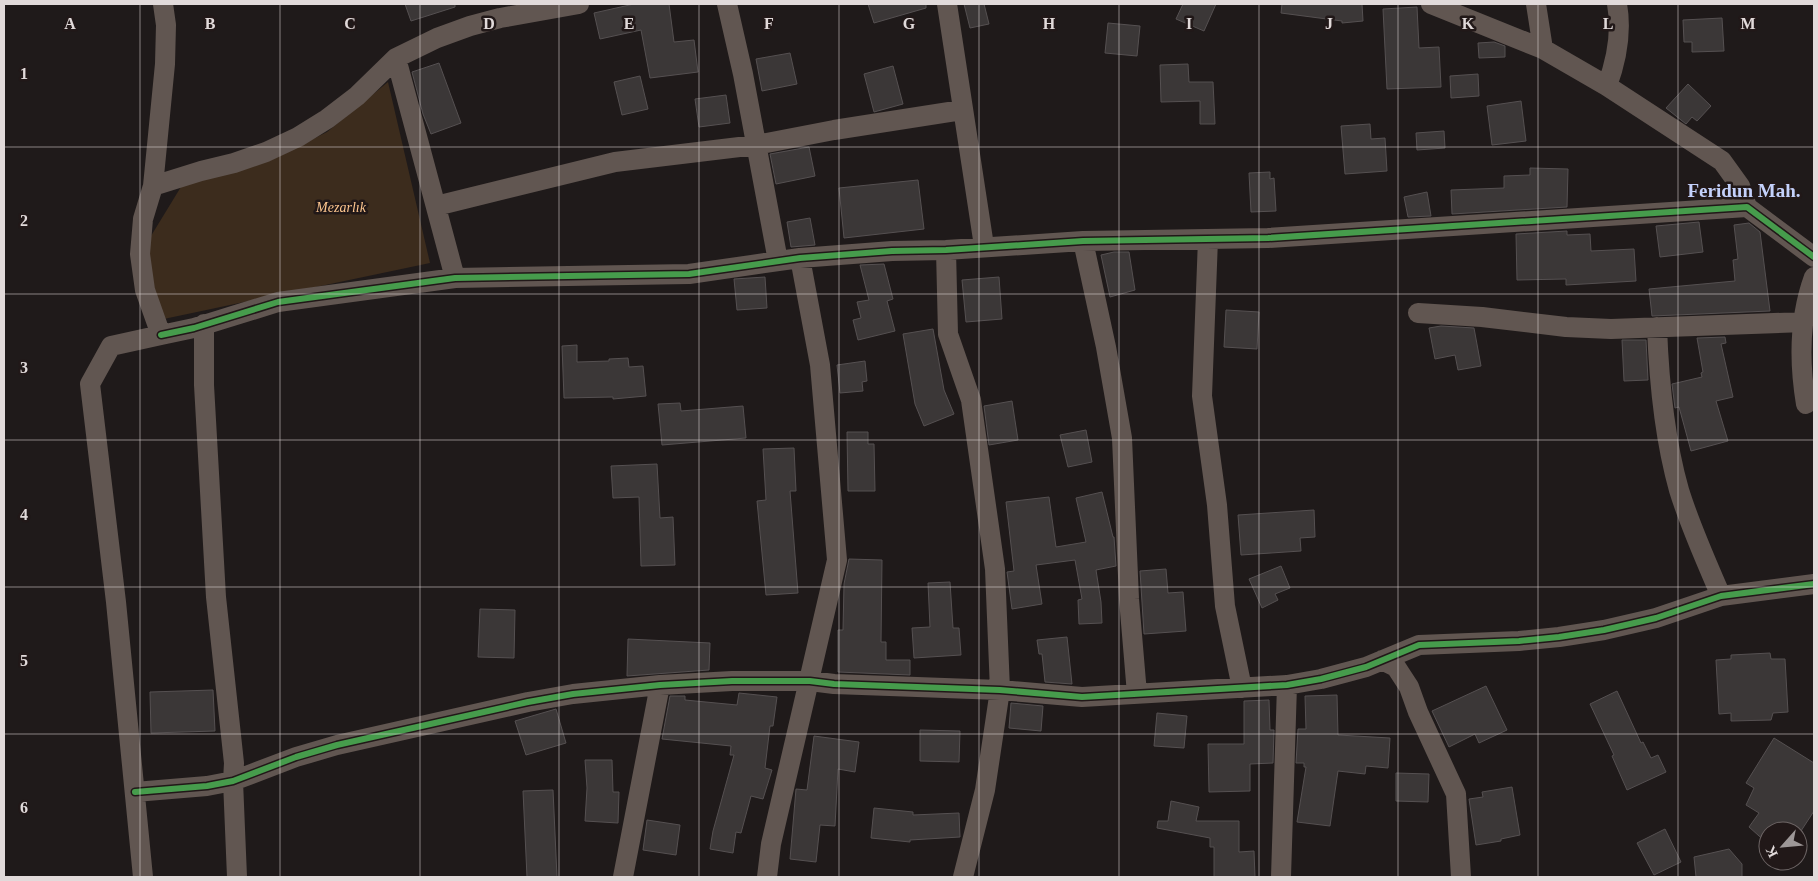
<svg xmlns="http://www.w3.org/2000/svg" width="1818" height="881" font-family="Georgia,serif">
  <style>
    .green { fill: #3c2c1d }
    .building { fill: #3b3737; stroke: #555051 }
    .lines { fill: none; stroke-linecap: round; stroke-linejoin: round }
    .street { stroke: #615651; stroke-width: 20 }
    .cycleway-casing { stroke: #211818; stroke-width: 9 }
    .cycleway { stroke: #469c4c; stroke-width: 6 }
    .grid { fill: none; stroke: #e1dada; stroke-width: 1; stroke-opacity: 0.55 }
    .labels { text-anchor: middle; stroke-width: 5; stroke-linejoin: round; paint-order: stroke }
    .park-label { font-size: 14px; font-style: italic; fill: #fcc58e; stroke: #211818 }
    .district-label { font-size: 19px; font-weight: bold; fill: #c4d1fb; stroke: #211818 }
    .grid-label { font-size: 16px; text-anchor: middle; font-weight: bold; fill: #e1dada; stroke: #211818; stroke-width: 5; stroke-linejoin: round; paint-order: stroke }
  </style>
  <rect width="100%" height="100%" fill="#1f1a1a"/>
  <!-- green -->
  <path class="green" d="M388,82L430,263L159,320L143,249L187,177L269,161L327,132Z"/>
  <!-- building -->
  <path class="building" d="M405,4H455V7L411,21Z
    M634,4H669L674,42L694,40L698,72L650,78L641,30L600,39L594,13Z
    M868,4H926V8L874,23Z
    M964,4H984L989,24L970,28Z
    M1183,4H1216L1204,31L1176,19Z
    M1282,4H1362L1363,21L1342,23V21L1281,13Z
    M1417,7L1419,48L1439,47L1441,87L1387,89L1383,9Z
    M1722,18L1724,51L1692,52V42H1684L1683,20Z
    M1108,23L1140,26L1137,56L1105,53Z
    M1494,42L1505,46V57L1479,58L1478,43Z
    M790,53L797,84L762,91L756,59Z
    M439,63L461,123L431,134L423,114L412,72Z
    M1188,64L1189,82H1213L1215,124H1200V101L1161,102L1160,65Z
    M893,66L903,104L874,112L864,74Z
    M1478,74L1479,96L1451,98L1450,76Z
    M640,76L648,109L622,115L614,82Z
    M1688,84L1711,106L1697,121L1692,117L1686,124L1666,108Z
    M726,95L730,123L699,127L695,99Z
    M1521,101L1526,141L1492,145L1487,106Z
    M1370,124L1371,139L1385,138L1387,171L1345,174L1341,126Z
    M1444,131L1445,148L1417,150L1416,133Z
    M809,147L815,176L776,184L770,154Z
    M1530,168L1568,169L1567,207L1452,214L1451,190L1504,188V176L1530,175Z
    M1270,172V179L1274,178L1276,211L1251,212L1249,173Z
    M918,180L924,229L844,238L839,188Z
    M1427,192L1431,216L1408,217L1404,197Z
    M810,218L815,245L791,247L787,222Z
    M1699,222L1703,252L1660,257L1656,226Z
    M1749,223L1760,232L1770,311L1652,316L1649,289L1735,281L1733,260L1738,259L1734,225Z
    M1567,231V235L1590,234L1591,251L1634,249L1636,281L1566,285V279L1517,280L1516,234Z
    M1114,252H1129L1135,290L1110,297L1101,255Z
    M884,264L893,299L887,301L895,331L858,340L853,320L861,318L857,302L869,300L860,265Z
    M765,277L767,308L737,310L734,279Z
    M999,277L1002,319L966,322L962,280Z
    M1226,310L1259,312L1257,349L1224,347Z
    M1441,326L1474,328L1481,366L1458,370L1455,355L1435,359L1429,328Z
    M933,329L944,390L954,414L924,426L915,404L903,334Z
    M1725,337L1726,343L1721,344L1733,397L1716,401L1728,441L1691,451L1679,407L1675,408L1672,384L1702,377L1701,373L1703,372L1697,338Z
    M1622,340H1646L1648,380L1624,381Z
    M577,345V362L609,361V359L628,358L629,367L643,366L646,396L613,399V397L564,398L562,346Z
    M865,361L867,381L862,382L863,391L840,393L837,365Z
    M1012,401L1018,440L989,445L984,406Z
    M680,403L681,411L743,406L746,438L662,445L658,404Z
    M1086,430L1092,462L1068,467L1060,435Z
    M847,432H868V444H874L875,491H848Z
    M794,448L796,491H790L798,593L766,595L757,501L766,500L763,449Z
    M657,464L660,518L673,517L675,565L641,566L639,497L613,498L611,466Z
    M1102,492L1113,537H1114L1116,566L1096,570L1101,602L1102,623L1079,624L1078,600L1082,599L1075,560L1036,565L1042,604L1012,609L1007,572L1014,571L1006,502L1049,497L1056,547L1086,542L1076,498Z
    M1314,510L1315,537L1300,538L1301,551L1241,555L1238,515Z
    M849,559L882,560L881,642H886V660H910V675L838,672V630H843L844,584Z
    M1281,566L1290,588L1275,594L1278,600L1262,608L1249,579Z
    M1166,569L1168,593L1183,592L1186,631L1144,634L1140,571Z
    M950,582L953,628H959L961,655L914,658L912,628L930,627L928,583Z
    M480,609L515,610L514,658L478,657Z
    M1067,637L1072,684L1045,682L1042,654H1039L1037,640Z
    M628,639L710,643L709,670L627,676Z
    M1770,653L1771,659H1785L1788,712L1773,713L1771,720L1731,721V713L1719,714L1716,660L1731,659V655Z
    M1486,686L1507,730L1479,743L1475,734L1449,747L1432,711Z
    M213,690L215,731L151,733L150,692Z
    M1617,691L1641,743L1643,742L1651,758L1658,755L1666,772L1627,790L1612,756L1614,755L1590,704Z
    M739,693L777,697L773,726H770L765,768L772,770L763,799L751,796L741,833L736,832L733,853L710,849L713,831L734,755H730L731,746L662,739L670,696H685V700L737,705Z
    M1337,695L1338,735L1390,738L1388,768L1366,766L1365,774L1338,771L1330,826L1297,822L1306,767H1304V763H1296L1298,729H1306L1305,696Z
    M1269,700L1270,730H1274L1273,763L1250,764V791L1209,792L1208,744H1244V701Z
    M1011,703L1043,706L1041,731L1009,728Z
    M556,709L566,743L526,755L515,721Z
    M1157,713L1187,716L1184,748L1154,746Z
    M920,730L960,731L959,762L920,761Z
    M814,736L859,742L855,772L838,769L835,826L820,825L816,862L790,859L796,789L807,790Z
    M1774,738L1814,763V811L1801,831H1768V844L1749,827L1759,813L1746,805L1754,788L1746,783Z
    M585,760H612L613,792H619L618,823L585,821L587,788Z
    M1396,773L1429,774L1428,802L1396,801Z
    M1512,787L1520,835L1501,839V841L1476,845L1469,799L1483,797L1482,792Z
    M553,790L557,877H527L523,791Z
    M1171,801L1199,807L1196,821H1239V852L1254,851L1255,877H1214V847H1210V838L1157,828L1158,821H1168Z
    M874,808L913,812V815L959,813L960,837L910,840V842L871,838Z
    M647,820L680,825L676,855L643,850Z
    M1665,829L1681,862L1654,875L1637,843Z
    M1729,849L1742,864V877H1696L1694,857Z"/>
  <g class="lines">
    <!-- street -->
    <path class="street" d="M727,4L743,74L778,261
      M947,4L984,246
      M1431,4L1543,49L1607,86L1722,161L1740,186L1747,207
      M1536,4L1543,49
      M396,58L455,278
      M1607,86C1617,59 1622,32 1617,4
      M153,186L201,171L234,163L266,152L298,137L327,119L357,96L396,58L437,38L470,26L500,18L579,4
      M436,206L615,162L756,145L834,130L962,110
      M1208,239L1202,396L1217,505L1225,606L1242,688
      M1083,241L1106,347L1122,438L1129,599L1137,694
      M946,250L948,334L971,400L995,569L1000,690L985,790L963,877
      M1418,313L1482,317L1566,327L1611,329L1804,322
      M204,324V385L216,597L234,763L233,781L237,877
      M1657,327C1659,382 1664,437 1679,490C1690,526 1706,561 1721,596
      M161,335L194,328L278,302L455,278L689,274L800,258L892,251L946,250L1083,241L1268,238L1747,207L1814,257
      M1806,404C1799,362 1799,318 1814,277
      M1382,660L1396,667L1409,687L1418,712L1456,794L1461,877
      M135,792L207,786L233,781L296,757L337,745L528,702L573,694L660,685L732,681H810L834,684L1000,690L1082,697L1287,685L1321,679L1366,667L1419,645L1519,641L1559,637L1604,630L1656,618L1721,596L1814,584
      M143,877L116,602L90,384L111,346L161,335L145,290L140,254L143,219L153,186L165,64L166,25L163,4
      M623,877L660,685
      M767,877L771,844L837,560L820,365L800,258
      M1281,877L1287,685"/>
    <defs>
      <path id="cycleway" d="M161,335L194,328L278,302L455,278L689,274L800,258L892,251L946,250L1083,241L1268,238L1747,207L1814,257
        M135,792L207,786L233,781L296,757L337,745L528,702L573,694L660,685L732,681H810L834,684L1000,690L1082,697L1287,685L1321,679L1366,667L1419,645L1519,641L1559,637L1604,630L1656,618L1721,596L1814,584"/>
    </defs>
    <!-- cycleway casing -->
    <use href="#cycleway" class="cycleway-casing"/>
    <!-- cycleway -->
    <use href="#cycleway" class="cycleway"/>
  </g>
  <!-- grid -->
  <path class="grid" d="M140,4V877M280,4V877M420,4V877M559,4V877M699,4V877M839,4V877M979,4V877M1119,4V877M1259,4V877M1398,4V877M1538,4V877M1678,4V877M4,147H1814M4,294H1814M4,440H1814M4,587H1814M4,734H1814"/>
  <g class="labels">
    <!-- park labels -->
    <g class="park-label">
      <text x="341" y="212">Mezarlık</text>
    </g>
    <!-- district labels -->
    <g class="district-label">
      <text x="1744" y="197">Feridun Mah.</text>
    </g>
  </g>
  <g class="grid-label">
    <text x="70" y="29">A</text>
    <text x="210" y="29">B</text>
    <text x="350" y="29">C</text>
    <text x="489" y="29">D</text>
    <text x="629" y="29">E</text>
    <text x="769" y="29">F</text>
    <text x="909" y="29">G</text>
    <text x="1049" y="29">H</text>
    <text x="1189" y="29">I</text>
    <text x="1329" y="29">J</text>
    <text x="1468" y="29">K</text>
    <text x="1608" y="29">L</text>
    <text x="1748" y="29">M</text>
    <text x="24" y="79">1</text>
    <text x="24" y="226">2</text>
    <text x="24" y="373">3</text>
    <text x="24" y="520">4</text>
    <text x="24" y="666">5</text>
    <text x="24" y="813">6</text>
  </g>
  <!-- border -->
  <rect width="1818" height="881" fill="none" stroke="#e1dada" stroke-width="10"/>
  <!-- north arrow -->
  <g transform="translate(1783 846) rotate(243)"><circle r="24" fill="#211818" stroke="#6e6666"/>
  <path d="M0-4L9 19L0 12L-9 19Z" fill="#9d9797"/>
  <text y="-8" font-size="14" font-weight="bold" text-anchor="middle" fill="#e1dada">K</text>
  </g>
</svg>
